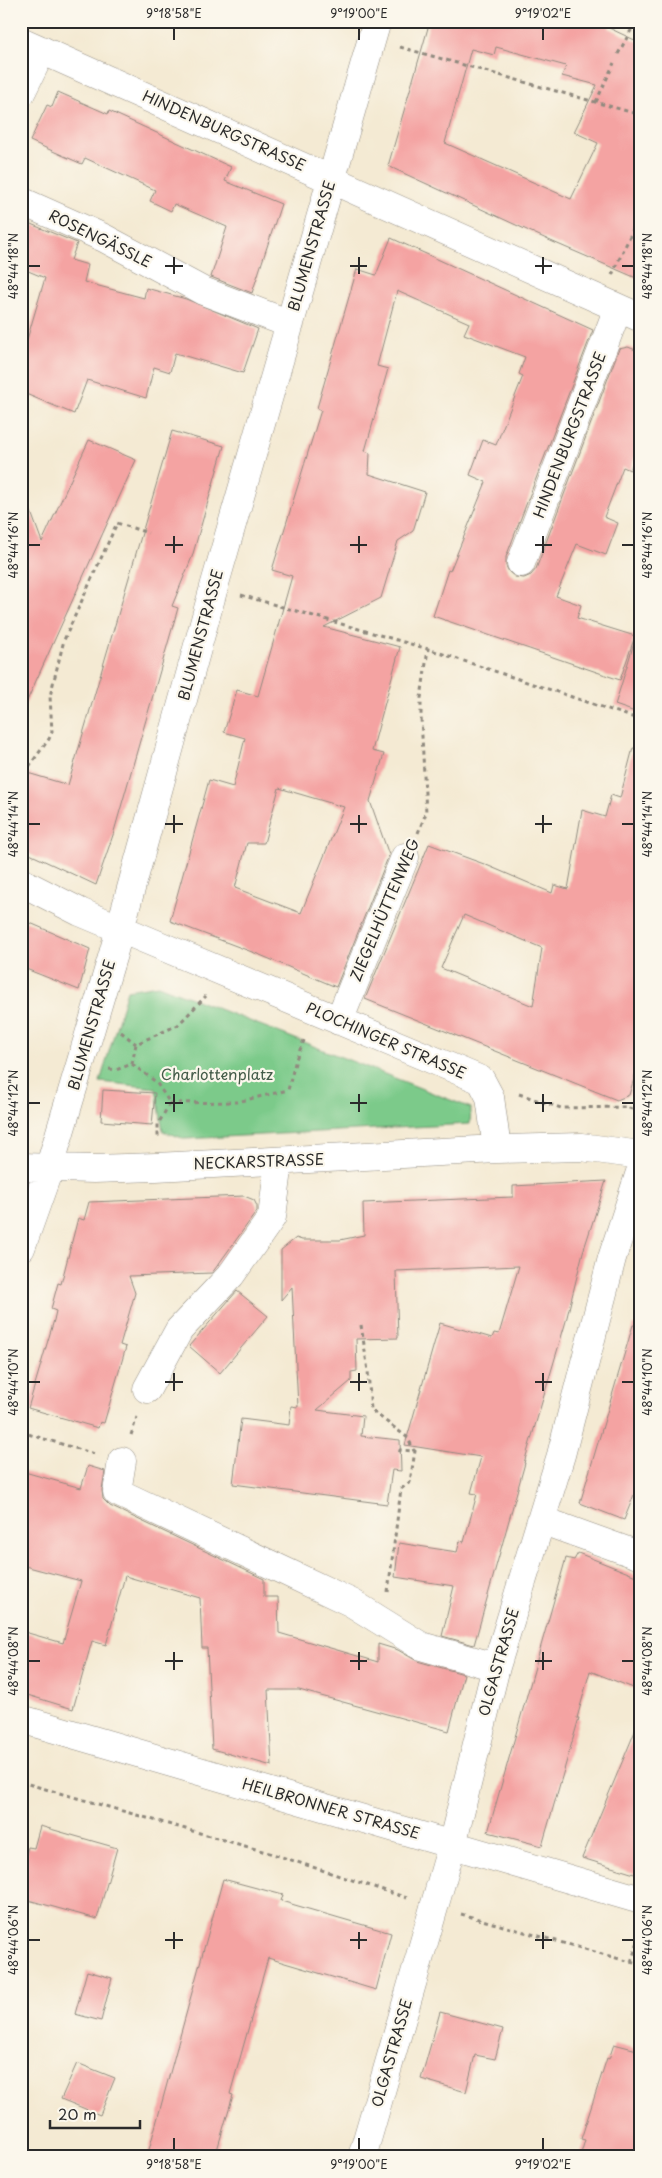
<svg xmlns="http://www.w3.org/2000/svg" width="662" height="2178" font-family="'Playpen Sans',sans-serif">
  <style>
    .green { fill: #7bca8a; stroke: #537a5a }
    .building { fill: #f4a3a2; fill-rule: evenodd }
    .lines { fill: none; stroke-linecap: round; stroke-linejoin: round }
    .minor-casing { stroke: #908a7f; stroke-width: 29 }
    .path { stroke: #908a7f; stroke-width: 3; stroke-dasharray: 4 4; stroke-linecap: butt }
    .minor { stroke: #fff; stroke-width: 28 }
    .ticks { fill: none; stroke: #2b2b2b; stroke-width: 2 }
    .labels { text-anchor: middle; stroke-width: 4.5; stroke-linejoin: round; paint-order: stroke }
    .street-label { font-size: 15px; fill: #2b2b2b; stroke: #fbf7ec }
    .park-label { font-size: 15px; fill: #435b48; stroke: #fbf7ec }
    .neatline { fill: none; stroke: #2b2b2b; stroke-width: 2 }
    .ticks-label { font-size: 12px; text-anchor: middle; fill: #2b2b2b }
  </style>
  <rect width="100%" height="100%" fill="#fbf7ec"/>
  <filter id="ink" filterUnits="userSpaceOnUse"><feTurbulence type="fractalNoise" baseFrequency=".02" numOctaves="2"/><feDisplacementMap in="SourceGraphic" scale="10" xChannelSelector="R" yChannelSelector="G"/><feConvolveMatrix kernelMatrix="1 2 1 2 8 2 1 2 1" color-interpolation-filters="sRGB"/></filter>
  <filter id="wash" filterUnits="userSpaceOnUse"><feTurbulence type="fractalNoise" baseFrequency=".0096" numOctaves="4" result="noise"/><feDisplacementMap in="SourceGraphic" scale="20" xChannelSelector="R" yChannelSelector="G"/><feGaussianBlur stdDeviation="1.12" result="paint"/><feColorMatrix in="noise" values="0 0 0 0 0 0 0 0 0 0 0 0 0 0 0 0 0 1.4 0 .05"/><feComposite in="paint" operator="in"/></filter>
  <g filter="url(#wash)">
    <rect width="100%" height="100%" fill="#f4ead3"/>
    <!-- green -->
    <path class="green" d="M158,985L471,1108L470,1124L185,1139L163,1131L156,1088L100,1082L127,990Z"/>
    <g id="blocks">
      <!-- building -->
      <path class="building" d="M430,21H612L609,28L641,43V280L553,242L388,166ZM496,47L566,66L562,76L597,85L574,132L598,143L571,199L445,143L471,49L494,55Z
        M58,92L108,114L109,111L231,167L225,181L281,204L252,293L211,277L227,227L174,204L171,211L150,201L155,190L85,158L82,164L30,141L47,105L52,107Z
        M21,220L77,243L71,260L88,265L84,282L144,298L146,288L186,299L258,329L243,373L175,353L170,372L154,367L146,398L87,380L74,414L21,392V341L26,343L45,278L21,268Z
        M391,238L593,330L506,557V566L509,572L515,577L524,578L531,575L536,569L619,349L628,347L641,352V443L630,470L623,467L604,517L618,523L606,555L577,544L556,596L581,605L577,618L635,636L620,680L433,616L448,570L450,571L486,482L470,475L483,440L496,445L523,376L519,374L525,357L464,334L469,323L397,291L377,366L388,369L365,451L370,453L369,474L425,492L413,531L398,541L381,598L324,627L400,647L372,751L384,754L370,801L389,855L336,987L260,955L170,921L209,780L233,787L245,738L224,732L237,690L258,696L292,576L272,570L321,410L317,408L357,269L376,275ZM279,788L344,807L301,913L235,888L247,843H264Z
        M172,431L224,446L192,557L172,606L178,608L113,835L96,885L21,850V771L68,785Z
        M89,440L136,460L21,714V494L24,493L42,542Z
        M635,640L641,641V714L615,705Z
        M633,748L641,749V1056L629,1095L617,1100L365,999L429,844L484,864L552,893L554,885L568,889L582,810L605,817L611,795L620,798ZM464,915L542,948L533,1006L441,968Z
        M21,919L90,949L79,990L21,967Z
        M103,1090L155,1093L152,1125L101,1121Z
        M606,1181L583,1252L566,1321L524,1463H525L474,1645L442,1636L454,1586L395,1577L399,1543L457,1552L460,1541L464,1542L477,1494L471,1493L481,1457L405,1445L440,1323L492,1338L494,1333L499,1334L519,1266L396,1271L398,1338L356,1339L357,1371L351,1372V1381L317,1410L363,1416L361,1436L400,1440L401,1471L392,1470L387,1504L233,1484L241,1419L289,1425L291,1406L298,1407L292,1287L281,1300V1250L296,1238L302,1240H340L364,1235L363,1203L513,1197V1186Z
        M244,1196L254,1200L257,1206V1211L212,1273L129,1276L135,1293L120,1345L126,1347L104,1423L100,1422L98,1428L28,1408L54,1320L56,1311L51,1309L58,1283L61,1284L78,1218L84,1220L89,1202Z
        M237,1291L268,1316L220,1373L189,1346Z
        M633,1325L641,1326V1477L624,1520L580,1503Z
        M88,1466L105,1471L102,1490L103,1499L110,1506L264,1579V1597H278L279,1633L378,1662V1644L398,1650L417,1661L464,1674L449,1731L299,1690H268L272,1766L212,1749L207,1648H202L200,1598L125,1576L106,1645L92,1641L73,1709L21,1693V1631L63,1643L81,1581L21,1565V1471L81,1488Z
        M578,1553L641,1578V1691L590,1671L577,1718H579L542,1846L488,1832L566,1558L574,1560Z
        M641,1717V1876L582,1858Z
        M40,1826L117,1848L97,1919L21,1898V1871L28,1847L34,1848Z
        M223,1879L283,1895L281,1901L391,1933L376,1990L268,1958L230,2094L233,2095L215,2157H147Z
        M87,1971L112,1978L101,2021L75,2014Z
        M440,2012L503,2029L495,2059L475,2055L466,2092L421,2079Z
        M614,2044L641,2051V2157H580L585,2140L581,2139L607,2058L609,2059Z
        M77,2063L115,2078L100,2115L61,2099Z"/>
    </g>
  </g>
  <g filter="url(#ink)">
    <use href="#blocks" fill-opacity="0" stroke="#908a7f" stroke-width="1"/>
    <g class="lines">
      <defs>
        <path id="minor" d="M21,41L641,318
          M21,93L42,50
          M21,201L104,238L203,291L290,324
          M521,563L618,308
          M21,882L80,912L481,1080L490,1097L497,1149
          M339,1021L405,857
          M21,1167L94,1169L156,1167L497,1149L581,1147L641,1155
          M21,1248L49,1169L113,954L214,587L377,21
          M147,1389L179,1330L231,1275L272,1217L279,1162
          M122,1461L117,1492L352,1603L421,1646L496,1667
          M541,1520L641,1556
          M21,1719L641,1900
          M362,2157L452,1845L496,1667L561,1455L612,1258L641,1169"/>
      </defs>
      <!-- minor casing -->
      <use href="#minor" class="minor-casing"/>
      <!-- path -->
      <path class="path" d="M400,47L641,115
        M618,54L636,21
        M596,102L614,63
        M612,275L641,212
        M241,595L428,649L641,720
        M21,789L30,765L49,739L52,732L50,696L64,640L117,523L148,533
        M418,833L426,813L421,717V698L428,649
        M121,1032L136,1044
        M132,1064L136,1044L178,1025L206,996
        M109,1069L116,1070L132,1064L156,1082L170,1103L158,1124V1138
        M519,1094L561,1108L626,1107L641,1112
        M170,1103L237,1102L288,1090L296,1059L305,1038
        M361,1325L368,1371L371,1410L408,1438L414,1451
        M21,1432L95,1454
        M131,1435L137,1417
        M388,1592L401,1489L410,1482L415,1451L400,1450L399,1455
        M21,1782L273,1854L407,1898
        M461,1914L641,1965
        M631,1962L641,1933"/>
      <!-- minor -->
      <use href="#minor" class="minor"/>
    </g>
  </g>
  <!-- ticks -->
  <path class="ticks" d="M174,28V40M359,28V40M543,28V40M174,257V274M359,257V274M543,257V274M28,266H40M165,266H183M350,266H367M535,266H552M622,266H634M174,536V553M359,536V553M543,536V553M28,545H40M165,545H183M350,545H367M535,545H552M622,545H634M174,815V833M359,815V833M543,815V833M28,824H40M165,824H183M350,824H367M535,824H552M622,824H634M174,1094V1112M359,1094V1112M543,1094V1112M28,1103H40M165,1103H183M350,1103H367M535,1103H552M622,1103H634M174,1373V1391M359,1373V1391M543,1373V1391M28,1382H40M165,1382H183M350,1382H367M535,1382H552M622,1382H634M174,1652V1670M359,1652V1670M543,1652V1670M28,1661H40M165,1661H183M350,1661H367M535,1661H552M622,1661H634M174,1932V1949M359,1932V1949M543,1932V1949M28,1940H40M165,1940H183M350,1940H367M535,1940H552M622,1940H634M174,2138V2150M359,2138V2150M543,2138V2150"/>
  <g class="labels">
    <!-- street labels -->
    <g class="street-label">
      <text transform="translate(224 131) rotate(24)" y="5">HINDENBURGSTRASSE</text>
      <text transform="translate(100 239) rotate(26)" y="5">ROSENGÄSSLE</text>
      <text transform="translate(312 246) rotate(-74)" y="5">BLUMENSTRASSE</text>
      <text transform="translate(570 435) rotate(-69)" y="5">HINDENBURGSTRASSE</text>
      <text transform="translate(201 635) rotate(-75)" y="5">BLUMENSTRASSE</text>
      <text transform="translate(385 910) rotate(-67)" y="5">ZIEGELHÜTTENWEG</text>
      <text transform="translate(92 1025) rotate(-74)" y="5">BLUMENSTRASSE</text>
      <text transform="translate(386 1041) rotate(23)" y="5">PLOCHINGER STRASSE</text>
      <text transform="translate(259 1162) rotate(-2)" y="5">NECKARSTRASSE</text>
      <text transform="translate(499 1662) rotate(-74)" y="5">OLGASTRASSE</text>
      <text transform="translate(331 1809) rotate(16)" y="5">HEILBRONNER STRASSE</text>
      <text transform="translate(392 2053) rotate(-74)" y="5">OLGASTRASSE</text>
    </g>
    <!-- park labels -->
    <g class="park-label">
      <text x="217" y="1080">Charlottenplatz</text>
    </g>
  </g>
  <!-- margin -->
  <rect width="662" height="2178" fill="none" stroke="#fbf7ec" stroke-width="55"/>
  <!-- scale -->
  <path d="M50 2120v8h90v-8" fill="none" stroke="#2b2b2b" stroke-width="2.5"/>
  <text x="58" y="2120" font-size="15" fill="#2b2b2b" stroke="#fbf7ec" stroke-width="4" paint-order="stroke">20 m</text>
  <rect x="28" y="28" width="606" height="2122" class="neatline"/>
  <g class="ticks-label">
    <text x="174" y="18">9°18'58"E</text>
    <text x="359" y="18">9°19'00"E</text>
    <text x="543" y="18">9°19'02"E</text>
    <text transform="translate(14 266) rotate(-90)" y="4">48°44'18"N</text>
    <text transform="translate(648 266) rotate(-90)" y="4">48°44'18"N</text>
    <text transform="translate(14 545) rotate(-90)" y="4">48°44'16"N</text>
    <text transform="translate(648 545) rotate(-90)" y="4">48°44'16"N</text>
    <text transform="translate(14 824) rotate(-90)" y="4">48°44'14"N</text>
    <text transform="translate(648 824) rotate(-90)" y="4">48°44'14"N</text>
    <text transform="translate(14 1103) rotate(-90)" y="4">48°44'12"N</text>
    <text transform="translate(648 1103) rotate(-90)" y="4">48°44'12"N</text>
    <text transform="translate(14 1382) rotate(-90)" y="4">48°44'10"N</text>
    <text transform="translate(648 1382) rotate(-90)" y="4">48°44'10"N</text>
    <text transform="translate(14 1661) rotate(-90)" y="4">48°44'08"N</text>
    <text transform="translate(648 1661) rotate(-90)" y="4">48°44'08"N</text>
    <text transform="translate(14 1940) rotate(-90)" y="4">48°44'06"N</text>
    <text transform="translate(648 1940) rotate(-90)" y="4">48°44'06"N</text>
    <text x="174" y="2169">9°18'58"E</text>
    <text x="359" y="2169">9°19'00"E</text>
    <text x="543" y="2169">9°19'02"E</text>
  </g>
</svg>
